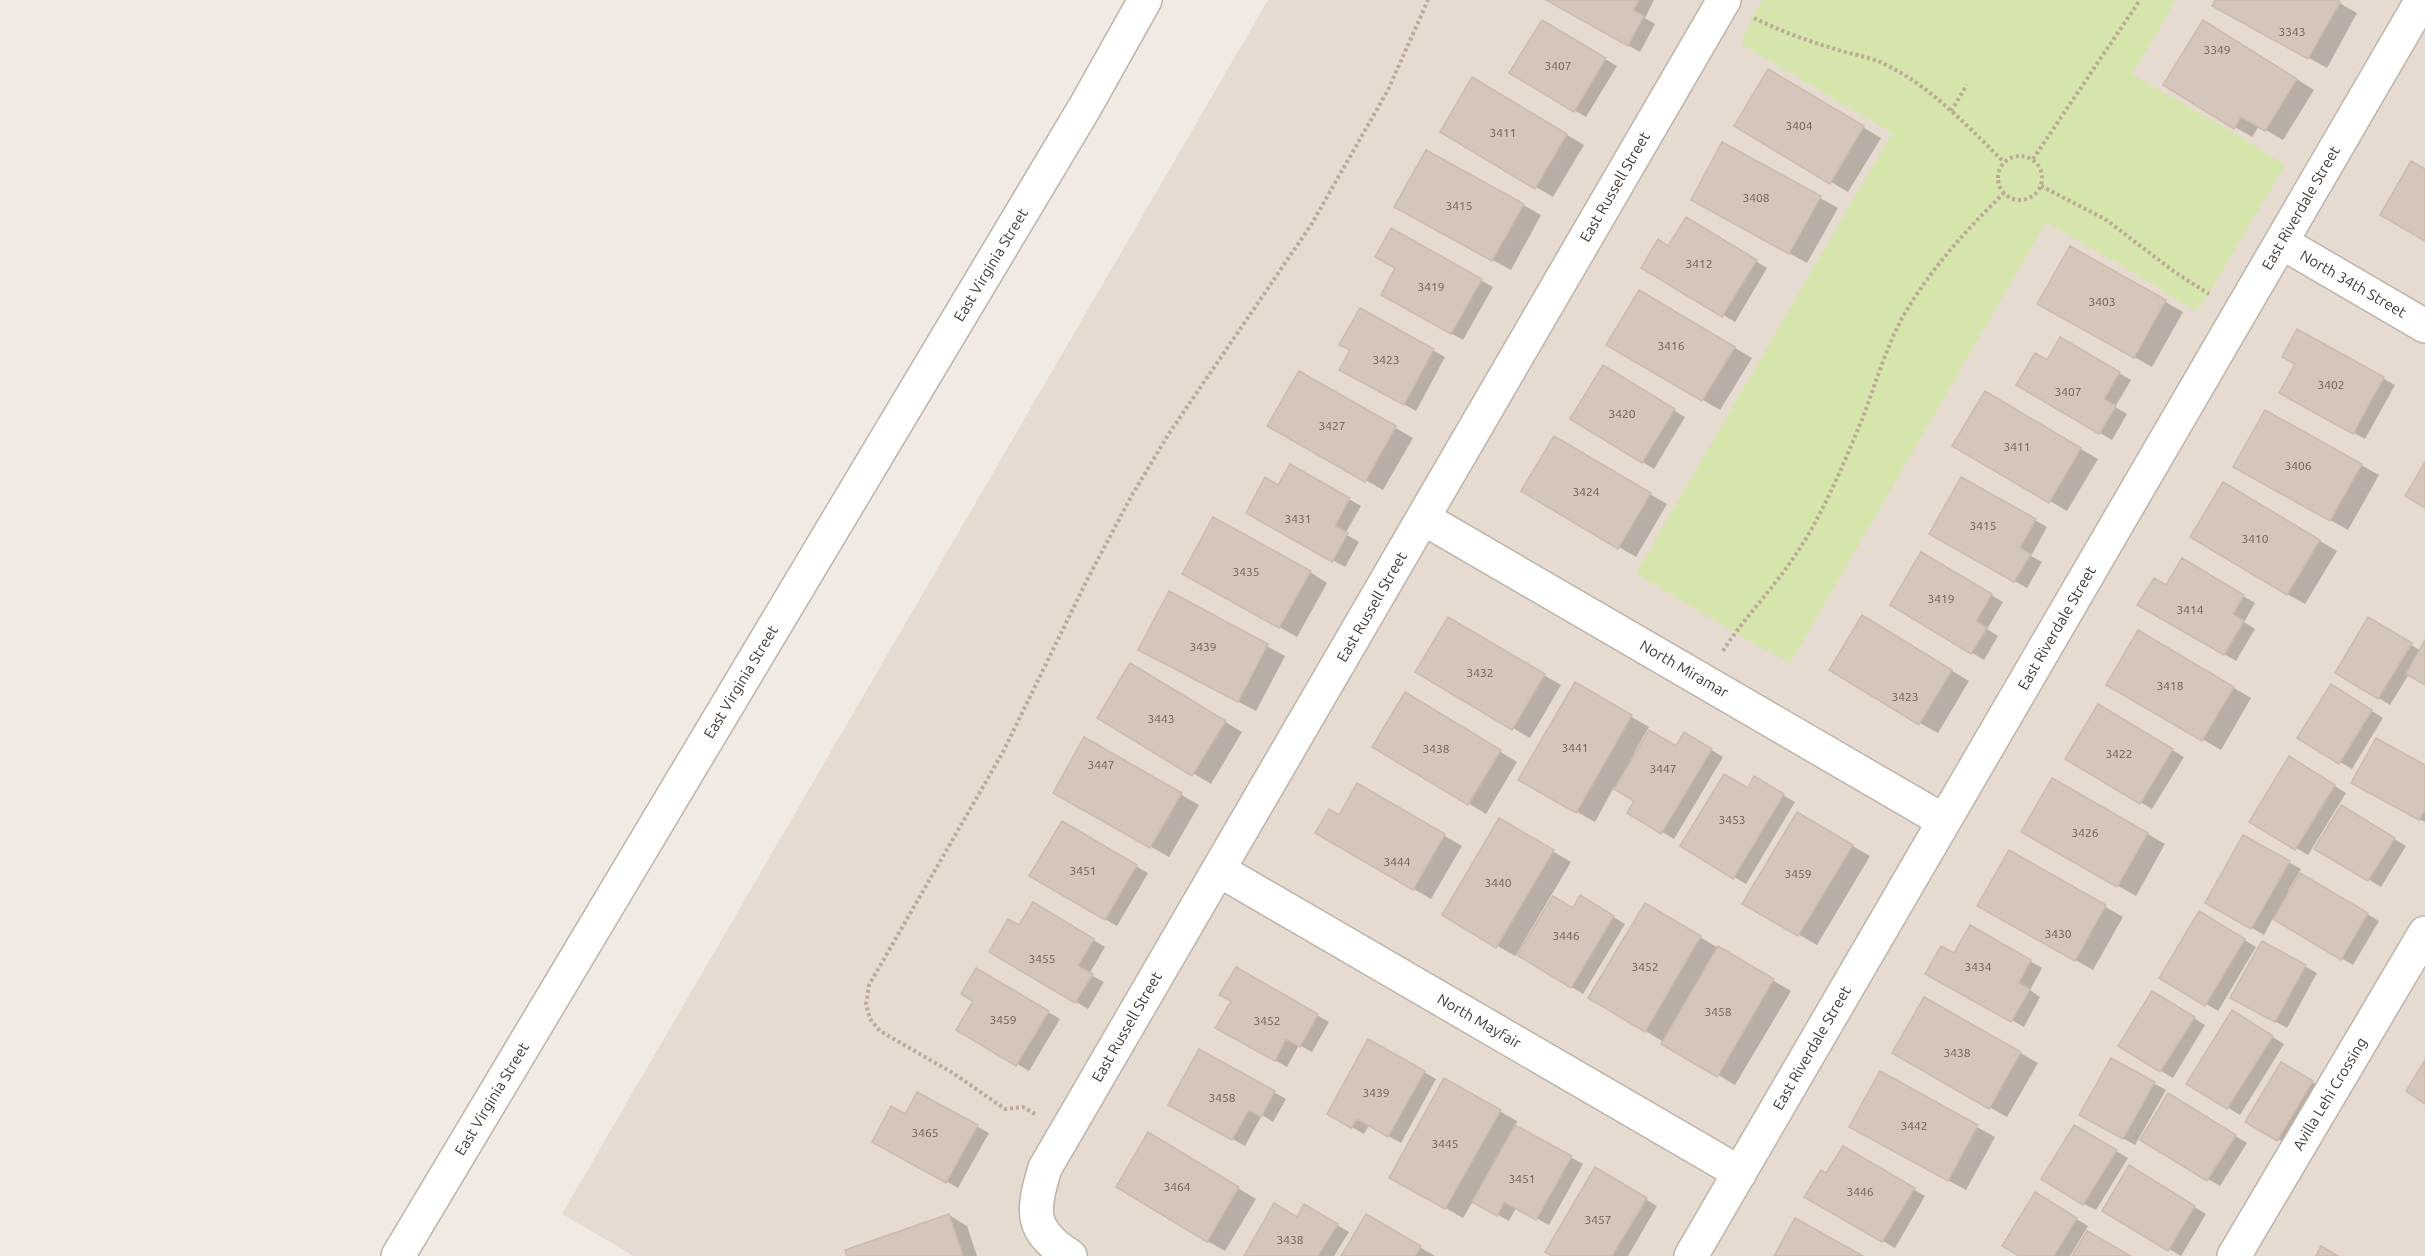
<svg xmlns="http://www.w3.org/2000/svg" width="2425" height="1256" font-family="Ubuntu,sans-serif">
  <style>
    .residential { fill: #e5dbd0 }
    .green { fill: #d5e5ab }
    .shadow { fill: #0003 }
    .building { fill: #d5c6bb; stroke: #cdbaab; stroke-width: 1.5 }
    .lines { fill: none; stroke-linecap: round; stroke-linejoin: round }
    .minor-casing { stroke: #bfb3a8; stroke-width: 36 }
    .path { stroke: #bda997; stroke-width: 4; stroke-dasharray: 3 3; stroke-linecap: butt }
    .minor { stroke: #fff; stroke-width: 33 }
    .labels { text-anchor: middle; stroke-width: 6; stroke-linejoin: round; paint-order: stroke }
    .number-label { font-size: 12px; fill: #675d55 }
    .street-label { font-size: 15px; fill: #423a33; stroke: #fff }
  </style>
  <rect width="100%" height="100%" fill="#f1eae2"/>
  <!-- residential -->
  <path class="residential" d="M1268,0H2425V1256H634L562,1214Z"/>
  <!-- green -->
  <path class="green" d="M1763,0H2176L2132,74L2234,133L2285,165L2208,294L2195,311L2148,281L2046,222L1790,663L1734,632L1636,573L1892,133L1741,44L1752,17Z"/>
  <!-- shadow -->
  <path class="shadow" d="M1549,0H1654L1645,18L1655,24L1640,52Z
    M2216,0H2334L2357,13L2327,68L2231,15Z
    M1542,22L1617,66L1586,117L1511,73Z
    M2221,32L2314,90L2283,140L2259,126L2252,137L2235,127Z
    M1473,80L1584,145L1553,197L1442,132Z
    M1786,81L1881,138L1848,192L1831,182Z
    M1723,144L1838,208L1807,263L1710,210Z
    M1523,205L1541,215L1511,270L1414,217Z
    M1686,219L1767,268L1735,322L1643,267L1669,247Z
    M1391,230L1493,287L1463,340L1383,295L1397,268Z
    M2071,248L2183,312L2152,367L2039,303Z
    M1640,292L1752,358L1720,410L1608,344Z
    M1360,310L1445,357L1416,411L1341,369L1351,350Z
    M2298,331L2395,385L2365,439L2281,393L2297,364Z
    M2061,339L2131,380L2115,407L2127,414L2112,440L2018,385L2047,362Z
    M1603,367L1685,417L1654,469L1572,419Z
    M1300,373L1413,438L1383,490L1269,425Z
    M1985,393L2098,459L2067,511L1955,445Z
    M1554,438L1667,504L1636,557L1523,491Z
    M2361,465L2379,475L2348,530L2253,477Z
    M1291,466L1361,506L1345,534L1359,542L1345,567L1248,512L1279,487Z
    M1962,479L2047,527L2031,556L2042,562L2027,588L1931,534Z
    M2241,494L2337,551L2305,604L2287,594Z
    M1922,554L2003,602L1987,629L1998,636L1984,660L1892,605Z
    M2182,560L2255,603L2244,622L2255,629L2236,661L2139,605L2167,587Z
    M1310,572L1327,583L1297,637L1201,583Z
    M1170,593L1285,656L1256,711L1158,659Z
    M1862,617L1969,681L1938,733L1920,723Z
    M1448,619L1561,685L1530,738L1417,672Z
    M2369,619L2421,651L2425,644V683L2409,674L2390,705L2337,672Z
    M2139,632L2251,698L2221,750L2108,684Z
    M1148,675L1242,732L1211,784L1099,717Z
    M1575,684L1649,727L1634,753L1636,755L1676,748L1685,734L1723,757L1674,839L1629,812L1636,800L1614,787L1595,822L1520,780Z
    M2343,693L2383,718L2352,769L2300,738Z
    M1423,704L1517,762L1486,814L1468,803Z
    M2098,706L2184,757L2152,809L2067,758Z
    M1085,739L1199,805L1169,857L1055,792Z
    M2301,765L2346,793L2308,855L2251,821Z
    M2425,767V822L2353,782Z
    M1755,779L1795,802L1746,884L1682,846L1748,790Z
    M2053,780L2165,844L2136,896L2023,832Z
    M1358,785L1462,846L1431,899L1317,833L1340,817Z
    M2341,807L2406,846L2381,887L2317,848Z
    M1797,814L1870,856L1817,945L1744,903Z
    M1500,820L1571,862L1517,953L1519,954L1574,910L1581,897L1625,924L1583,994L1517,953L1515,956L1444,915Z
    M1062,823L1148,873L1117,926L1031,876Z
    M2243,837L2301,869L2288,891L2291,892L2301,875L2379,921L2353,965L2273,918L2264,935L2207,902Z
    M2009,852L2123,917L2093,970L1979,905Z
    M1034,904L1105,947L1089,974L1104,982L1088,1009L991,951L1020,927Z
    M1646,905L1791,991L1735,1085L1591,998Z
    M2200,913L2256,947L2218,1011L2161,977Z
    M1970,927L2042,968L2030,990L2040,997L2024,1027L1927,973L1955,955Z
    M2263,943L2317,973L2287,1028L2232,997Z
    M1236,969L1329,1022L1312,1052L1299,1045L1287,1067L1217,1027L1233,1001Z
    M977,970L1060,1019L1029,1071L958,1029L975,1001Z
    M1925,999L2038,1063L2007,1117L1894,1053Z
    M2165,1000L2205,1025L2173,1078L2120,1046Z
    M2244,1019L2284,1044L2240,1115L2189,1083Z
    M1369,1041L1436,1079L1401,1143L1369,1125L1364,1134L1329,1114Z
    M1200,1051L1286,1099L1273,1122L1262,1115L1245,1146L1170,1104Z
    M2111,1060L2166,1090L2135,1145L2081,1115Z
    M2281,1064L2324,1089L2290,1146L2247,1121Z
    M1881,1073L1995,1137L1966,1190L1868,1137Z
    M1445,1080L1517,1121L1515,1126L1583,1164L1549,1225L1516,1208L1509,1221L1473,1201L1463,1218L1391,1177Z
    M918,1094L989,1133L958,1188L874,1141L906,1116Z
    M2180,1102L2247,1143L2220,1186L2142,1140Z
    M2075,1127L2128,1158L2096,1210L2084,1204Z
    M1167,1145L1256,1199L1225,1251L1207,1241Z
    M1843,1148L1925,1196L1895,1248L1807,1196L1827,1175Z
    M2129,1167L2206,1214L2181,1256L2104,1210Z
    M1596,1169L1657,1206L1628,1256H1555Z
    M2035,1194L2088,1226L2070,1256H2022Z
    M1305,1206L1349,1232L1334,1256H1245L1297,1219Z
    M949,1215L967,1226L977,1256H848Z
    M1366,1216L1435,1256H1343Z"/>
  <!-- building -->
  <path class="building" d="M1546,0H1639L1633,10L1644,16L1628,46Z
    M2215,0H2337L2340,2L2308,59L2212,6Z
    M1542,20L1606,58L1574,112L1509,73Z
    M2203,20L2297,79L2265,131L2241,117L2234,129L2163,85Z
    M1768,69L1864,126L1830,184L1734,126Z
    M1472,77L1567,134L1535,189L1440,132Z
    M1722,142L1821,196L1789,254L1691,200Z
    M1426,150L1524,204L1492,261L1394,207Z
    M2411,161L2425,169V241L2380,215Z
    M1686,217L1757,260L1722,317L1641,268L1658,239L1668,246Z
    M1391,228L1482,279L1451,334L1381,295L1395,268L1375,257Z
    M2070,246L2166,300L2134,358L2037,304Z
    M1639,290L1735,347L1702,401L1606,345Z
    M1360,308L1434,349L1404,405L1339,370L1350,350L1339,345Z
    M2297,329L2384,377L2353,434L2279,393L2295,364L2282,357Z
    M2060,337L2120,372L2104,399L2116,406L2099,434L2016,385L2035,353L2047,360Z
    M1603,365L1675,409L1642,463L1570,419Z
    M1299,371L1396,426L1365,482L1267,426Z
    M1985,391L2081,448L2049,503L1952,446Z
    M2265,410L2362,464L2330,521L2233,467Z
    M1554,436L1651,493L1618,549L1521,491Z
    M2425,462V508L2405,496Z
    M1290,464L1350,498L1335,526L1348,533L1332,562L1246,513L1265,477L1278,485Z
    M1961,477L2036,519L2020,548L2031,554L2014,582L1929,534Z
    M2223,482L2320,540L2287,595L2190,537Z
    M1213,517L1311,571L1279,628L1182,574Z
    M1921,552L1992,594L1976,621L1987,628L1971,654L1890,605Z
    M2182,558L2244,595L2233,614L2244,621L2224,655L2137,605L2154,578L2166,585Z
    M1169,591L1268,644L1238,702L1138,650Z
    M1862,615L1952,670L1919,725L1829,670Z
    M1448,617L1545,674L1512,730L1415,672Z
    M2368,617L2412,643L2378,699L2335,673Z
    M2138,630L2234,687L2202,741L2106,685Z
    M2425,640V685L2406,674Z
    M1130,663L1226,721L1192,776L1097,718Z
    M1575,682L1632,715L1576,813L1518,780Z
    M2331,684L2372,710L2339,764L2297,738Z
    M1405,692L1501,750L1468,805L1372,747Z
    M2098,704L2173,749L2140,804L2065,759Z
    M1649,730L1676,746L1684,732L1712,749L1661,834L1627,813L1634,801L1614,789Z
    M1084,737L1182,793L1150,848L1053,793Z
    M2376,738L2425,765V809L2419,820L2351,783Z
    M2289,756L2335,785L2295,850L2249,822Z
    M1724,774L1748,788L1754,776L1784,794L1733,879L1680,846Z
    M2052,778L2148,833L2117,887L2021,832Z
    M1357,783L1445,834L1413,890L1315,833L1329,809L1339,815Z
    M2341,805L2395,838L2368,881L2314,849Z
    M1797,812L1853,845L1798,936L1742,904Z
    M1499,818L1554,850L1496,948L1442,915Z
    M1062,821L1137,865L1105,920L1029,876Z
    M2243,835L2290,861L2251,929L2205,903Z
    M2009,850L2106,905L2075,961L1977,906Z
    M2300,873L2368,913L2341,960L2273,919Z
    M1580,895L1614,916L1571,988L1517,955L1553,896L1573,908Z
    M1033,902L1094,939L1078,966L1093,974L1075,1003L989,952L1008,919L1019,925Z
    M1645,903L1701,936L1645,1032L1588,998Z
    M2199,911L2245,939L2205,1006L2159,978Z
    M1970,925L2031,960L2019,983L2030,989L2011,1022L1925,974L1941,946L1954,953Z
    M2262,941L2306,965L2275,1022L2230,998Z
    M1718,946L1774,979L1717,1077L1661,1044Z
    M1236,967L1318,1014L1300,1047L1286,1039L1275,1061L1215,1028L1231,1001L1219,995Z
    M976,968L1049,1011L1016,1066L956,1030L973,1001L961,994Z
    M2152,991L2195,1017L2160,1072L2118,1046Z
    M1924,997L2021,1052L1989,1109L1892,1053Z
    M2232,1010L2273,1036L2227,1109L2186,1084Z
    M1368,1039L1425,1071L1388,1137L1357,1119L1351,1128L1327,1114Z
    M1199,1049L1275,1091L1261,1117L1249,1110L1232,1140L1168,1105Z
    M2111,1058L2155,1082L2123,1139L2079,1115Z
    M2425,1060V1104L2406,1091Z
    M2281,1062L2313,1081L2277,1141L2245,1122Z
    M1880,1071L1978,1125L1948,1181L1849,1127Z
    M1444,1078L1501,1110L1445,1209L1389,1178Z
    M917,1092L978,1125L946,1183L872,1142L891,1106L905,1114Z
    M2168,1093L2236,1135L2207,1181L2140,1140Z
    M1515,1125L1572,1156L1536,1220L1504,1202L1497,1216L1472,1202Z
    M2074,1125L2117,1150L2083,1205L2041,1179Z
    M1148,1132L1239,1187L1207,1242L1116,1187Z
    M1843,1146L1915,1188L1882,1242L1804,1197L1821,1170L1826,1173Z
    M2129,1165L2195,1206L2168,1251L2102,1211Z
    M1595,1167L1647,1198L1612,1256H1552L1545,1252Z
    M2035,1192L2077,1218L2054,1256H2019L2002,1246Z
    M1274,1203L1297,1217L1304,1204L1338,1224L1318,1256H1244Z
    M949,1214L963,1256H847L845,1250Z
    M1366,1214L1421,1246L1415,1256H1341Z
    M1795,1218L1863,1256H1774Z
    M2087,1231L2131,1256H2072Z
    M2321,1246L2338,1256H2316Z"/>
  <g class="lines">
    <defs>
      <path id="minor" d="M2281,242L2425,326
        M1423,518L1944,821
        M1219,870L1740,1173
        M398,1256L1085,107L1145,0
        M1070,1256C1029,1230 1032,1211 1045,1168L1724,0
        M1691,1256L2422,0
        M2234,1256L2425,933"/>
    </defs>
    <!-- minor casing -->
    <use href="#minor" class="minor-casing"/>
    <!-- path -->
    <path class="path" d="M1754,18C1780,31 1808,41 1835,49C1850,54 1866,56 1880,62C1929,84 1966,125 2004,162
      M1951,111L1967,85
      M1998 178a22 22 0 1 1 44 0a22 22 0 1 1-44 0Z
      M2033,159L2140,0
      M2041,186L2105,219L2176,273L2209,294
      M1723,651C1736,630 1752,612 1767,593C1786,570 1804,544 1818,517C1835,485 1849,451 1863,417C1875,385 1885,351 1901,320C1928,272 1964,232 2004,193
      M1035,1114L1023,1107L1005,1109L953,1073L880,1031L870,1019L866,1004L869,985L1003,752L1088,578L1132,495L1168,435L1311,225L1388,90L1428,0"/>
    <!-- minor -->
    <use href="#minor" class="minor"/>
  </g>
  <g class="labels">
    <!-- number labels -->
    <g class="number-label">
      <text x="2292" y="36">3343</text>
      <text x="2217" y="54">3349</text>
      <text x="1558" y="70">3407</text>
      <text x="1799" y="130">3404</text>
      <text x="1503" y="137">3411</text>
      <text x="1756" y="202">3408</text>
      <text x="1459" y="210">3415</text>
      <text x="1699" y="268">3412</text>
      <text x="1431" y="291">3419</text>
      <text x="2102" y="306">3403</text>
      <text x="1671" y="350">3416</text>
      <text x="1386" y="364">3423</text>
      <text x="2331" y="389">3402</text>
      <text x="2068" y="396">3407</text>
      <text x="1622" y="418">3420</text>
      <text x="1332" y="430">3427</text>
      <text x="2017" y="451">3411</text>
      <text x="2298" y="470">3406</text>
      <text x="1586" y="496">3424</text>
      <text x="1298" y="523">3431</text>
      <text x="1983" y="530">3415</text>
      <text x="2255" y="543">3410</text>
      <text x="1246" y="576">3435</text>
      <text x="1941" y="603">3419</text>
      <text x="2190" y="614">3414</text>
      <text x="1203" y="651">3439</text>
      <text x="1480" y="677">3432</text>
      <text x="2170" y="690">3418</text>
      <text x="1905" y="701">3423</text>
      <text x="1161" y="723">3443</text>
      <text x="1575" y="752">3441</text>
      <text x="1436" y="753">3438</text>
      <text x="2119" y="758">3422</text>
      <text x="1101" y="769">3447</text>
      <text x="1663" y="773">3447</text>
      <text x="1732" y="824">3453</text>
      <text x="2085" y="837">3426</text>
      <text x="1397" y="866">3444</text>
      <text x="1083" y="875">3451</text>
      <text x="1798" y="878">3459</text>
      <text x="1498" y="887">3440</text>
      <text x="2058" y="938">3430</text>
      <text x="1566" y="940">3446</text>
      <text x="1042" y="963">3455</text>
      <text x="1645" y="971">3452</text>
      <text x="1978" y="971">3434</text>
      <text x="1718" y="1016">3458</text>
      <text x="1003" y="1024">3459</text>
      <text x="1267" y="1025">3452</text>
      <text x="1957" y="1057">3438</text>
      <text x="1376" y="1097">3439</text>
      <text x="1222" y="1102">3458</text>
      <text x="1914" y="1130">3442</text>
      <text x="925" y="1137">3465</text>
      <text x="1445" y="1148">3445</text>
      <text x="1522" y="1183">3451</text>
      <text x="1177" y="1191">3464</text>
      <text x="1860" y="1196">3446</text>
      <text x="1598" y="1224">3457</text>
      <text x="1290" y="1244">3438</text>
    </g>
    <!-- street labels -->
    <g class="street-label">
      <text transform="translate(1615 187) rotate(-60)" y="5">East Russell Street</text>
      <text transform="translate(2301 208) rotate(-60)" y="5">East Riverdale Street</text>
      <text transform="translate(991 265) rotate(-59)" y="5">East Virginia Street</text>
      <text transform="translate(2353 284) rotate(30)" y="5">North 34th Street</text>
      <text transform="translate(1372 607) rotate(-60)" y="5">East Russell Street</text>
      <text transform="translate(2057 628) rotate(-60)" y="5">East Riverdale Street</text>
      <text transform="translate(1684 669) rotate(30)" y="5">North Miramar</text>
      <text transform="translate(741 682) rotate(-59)" y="5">East Virginia Street</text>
      <text transform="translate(1479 1021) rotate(30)" y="5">North Mayfair</text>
      <text transform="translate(1127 1027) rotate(-60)" y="5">East Russell Street</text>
      <text transform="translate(1812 1048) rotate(-60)" y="5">East Riverdale Street</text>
      <text transform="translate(2330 1094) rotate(-59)" y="5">Avilla Lehi Crossing</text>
      <text transform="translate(492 1099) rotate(-59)" y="5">East Virginia Street</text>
    </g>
  </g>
</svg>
